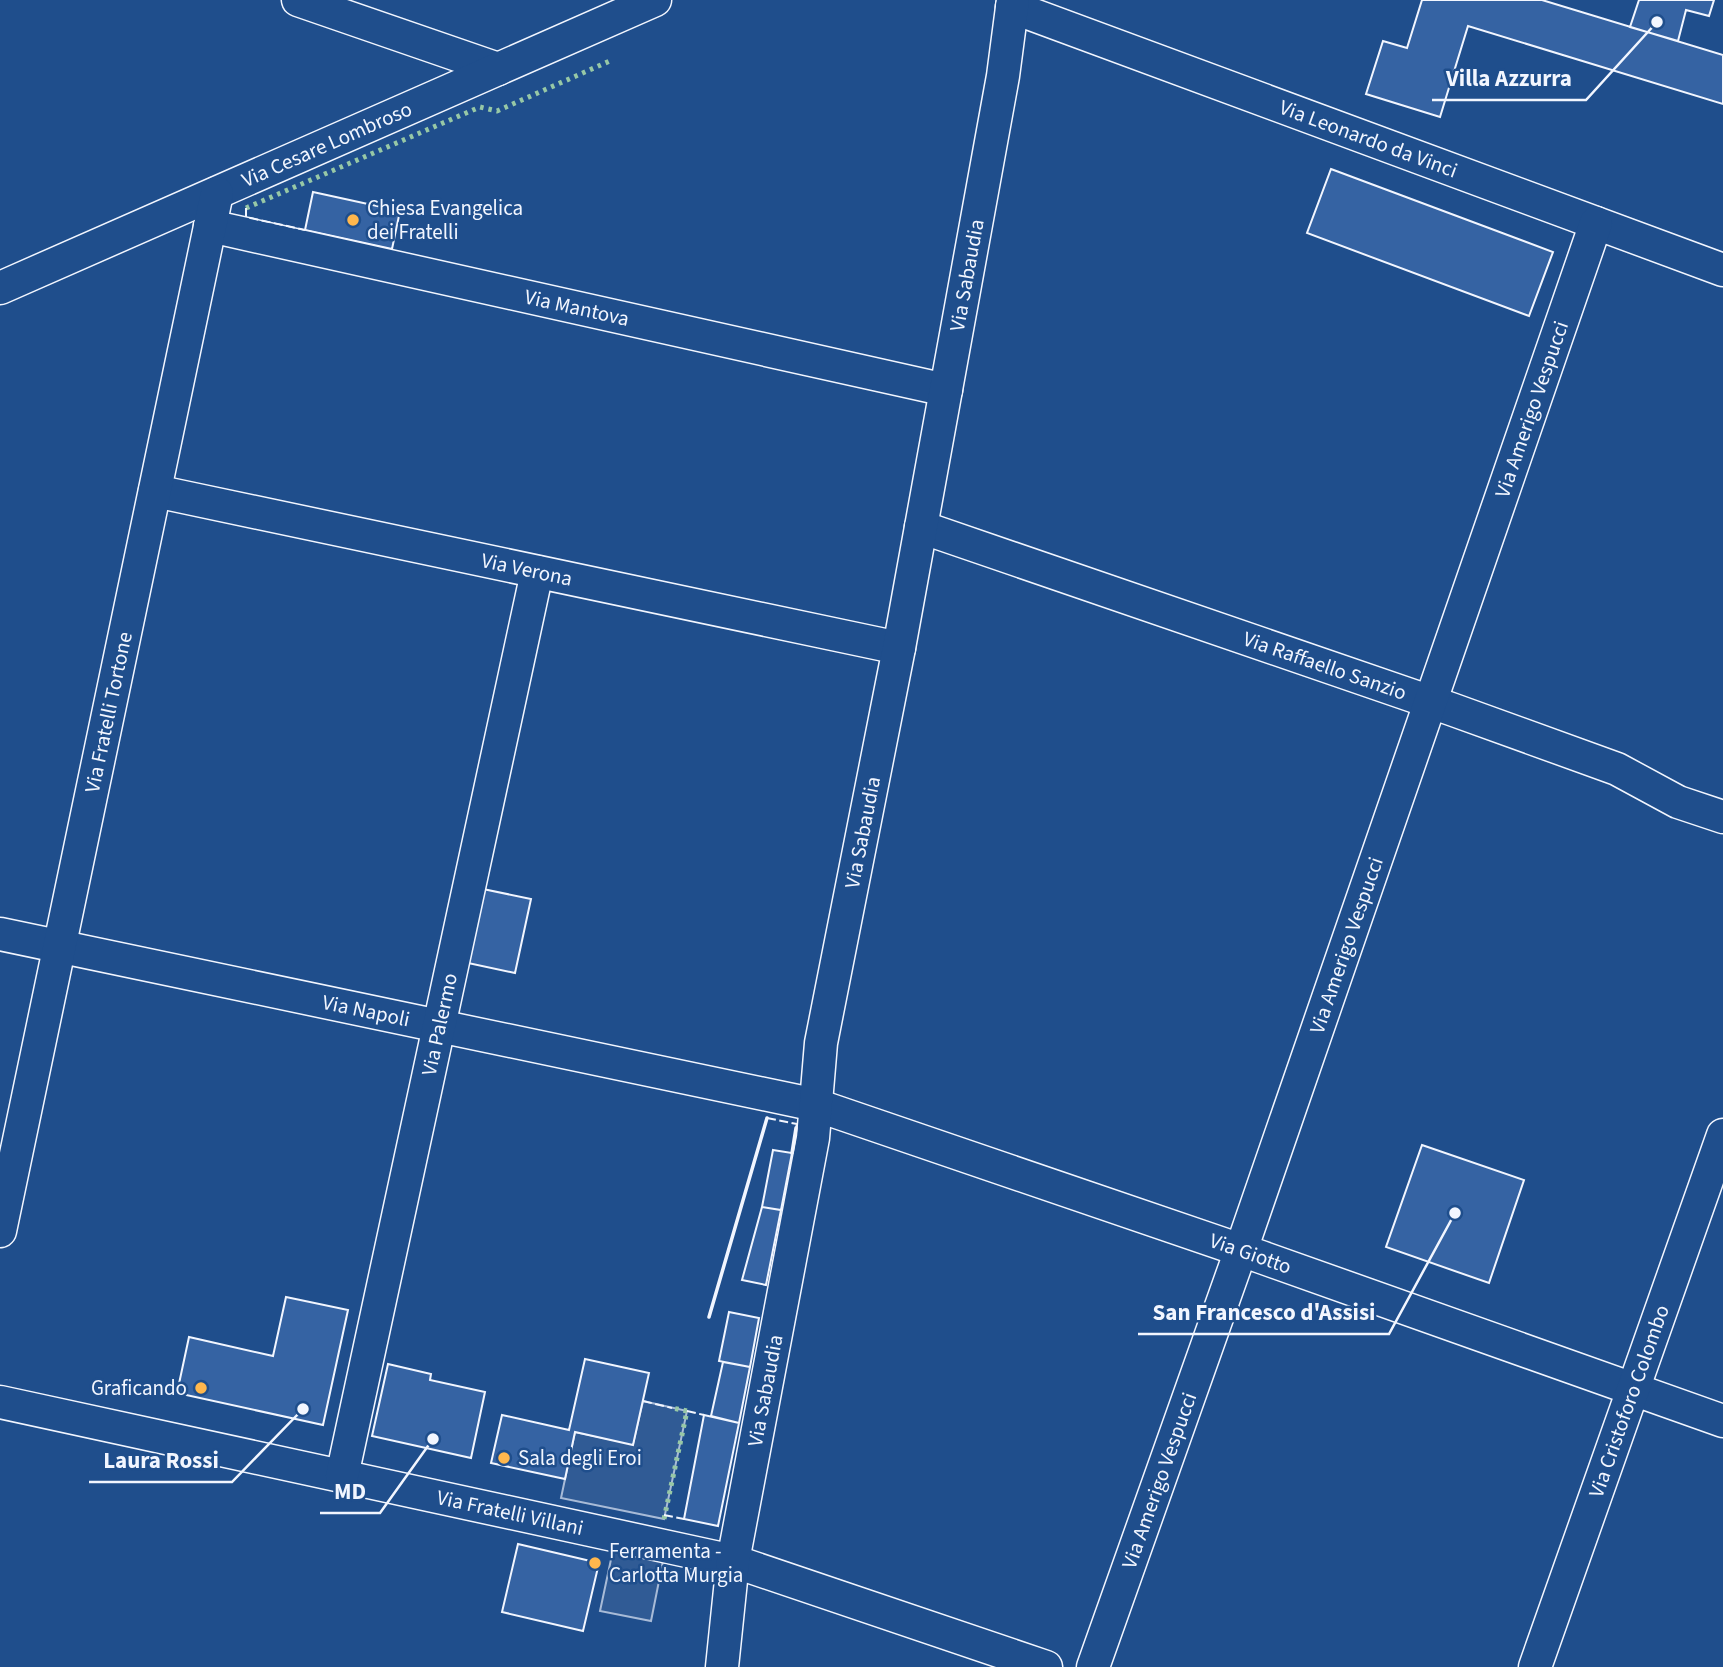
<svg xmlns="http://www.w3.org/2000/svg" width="1723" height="1667" font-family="'Source Sans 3',sans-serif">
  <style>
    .parking { fill: #305b95; stroke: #a8bbd7; stroke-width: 2 }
    .building { fill: #3563a3; stroke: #f2f6ff; stroke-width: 2 }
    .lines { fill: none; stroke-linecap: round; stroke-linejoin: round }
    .minor-casing { stroke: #f2f6ff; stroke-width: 35 }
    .minor { stroke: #1f4e8c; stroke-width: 32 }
    .hedge { stroke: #97c8a6; stroke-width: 5; stroke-dasharray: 3.5 5; stroke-linecap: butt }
    .fence { stroke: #f2f6ff; stroke-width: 2; stroke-dasharray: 9 3.5; stroke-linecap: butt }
    .wall { stroke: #f2f6ff; stroke-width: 3.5 }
    .poi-dot { fill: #ffb74d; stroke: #1f4e8c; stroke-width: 2.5 }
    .labels { text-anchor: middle; stroke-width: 5; stroke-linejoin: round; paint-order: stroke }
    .street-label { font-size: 21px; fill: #f2f6ff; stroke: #1f4e8c }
    .poi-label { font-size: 21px; fill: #f2f6ff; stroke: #1f4e8c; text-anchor: start }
    .leader { fill: none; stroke: #f2f6ff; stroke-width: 2.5 }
    .callout-dot { fill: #f2f6ff; stroke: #1f4e8c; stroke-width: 2.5 }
    .callout-label { font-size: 23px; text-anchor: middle; font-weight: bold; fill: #f2f6ff; stroke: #1f4e8c; stroke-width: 5; stroke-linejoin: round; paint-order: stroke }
  </style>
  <rect width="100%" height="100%" fill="#1f4e8c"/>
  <!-- parking -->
  <path class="parking" d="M643,1401L687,1411L664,1519L561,1498L575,1432L633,1444Z
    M616,1536L666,1546L651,1621L600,1611Z"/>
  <!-- building -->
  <path class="building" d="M1422,0H1542L1723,55V104L1468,26L1440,117L1366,94L1383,41L1407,48Z
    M1639,0H1714L1709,16L1686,10L1678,41L1630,27Z
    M1331,169L1553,252L1529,316L1307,233Z
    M313,192L400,211L392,249L305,230Z
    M483,889L531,899L515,973L468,963Z
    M1422,1145L1524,1180L1489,1283L1386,1247Z
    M773,1150L792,1153L781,1210L762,1207Z
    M762,1207L781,1210L766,1285L742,1280Z
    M286,1297L348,1310L323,1425L177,1393L189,1337L273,1356Z
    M729,1312L759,1318L750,1367L719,1361Z
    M585,1359L649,1373L633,1445L575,1432L565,1479L491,1463L502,1415L569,1430Z
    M723,1362L750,1367L739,1423L711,1416Z
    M388,1364L431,1374L430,1380L485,1392L471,1458L372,1436Z
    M704,1415L739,1423L718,1526L684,1519Z
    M518,1544L599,1563L583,1631L502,1612Z"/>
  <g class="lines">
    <defs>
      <g id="minor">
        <path d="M298,0L498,69"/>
        <path id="s1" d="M1012,7L1723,270"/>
        <path id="s2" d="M210,226L946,390"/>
        <path id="s3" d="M0,288L655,0"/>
        <path id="s4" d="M155,491L899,648"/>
        <path id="s5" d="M921,527L1451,709L1617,769L1678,802L1723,817"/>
        <path id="s6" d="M0,934L816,1105L1261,1257L1723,1421"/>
        <path id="s7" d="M0,1231L217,193"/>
        <path id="s8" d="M0,1402L733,1561L1046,1667"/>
        <path id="s9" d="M342,1476L537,572"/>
        <path id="s10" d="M722,1667L733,1561L813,1138L821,1043L899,648L1003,76L1013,0"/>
        <path id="s11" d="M1093,1667L1241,1250L1596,223"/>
        <path id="s12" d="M1535,1667L1723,1135"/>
      </g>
    </defs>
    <!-- minor casing -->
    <use href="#minor" class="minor-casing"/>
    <!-- minor -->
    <use href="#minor" class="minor"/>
    <!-- hedge -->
    <path class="hedge" d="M246,208L480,107L497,111L612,60
      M664,1519L687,1411L672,1408"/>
    <!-- fence -->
    <path class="fence" d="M246,208V217L305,230
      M767,1118L797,1124L796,1128
      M643,1401L672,1408
      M687,1411L704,1415
      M664,1515L684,1519"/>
    <!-- wall -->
    <path class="wall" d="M792,1153L796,1128
      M709,1317L767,1118"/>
  </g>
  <!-- markers -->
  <g class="poi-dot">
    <circle cx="353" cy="220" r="7"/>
    <circle cx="201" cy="1388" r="7"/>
    <circle cx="504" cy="1458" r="7"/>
    <circle cx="595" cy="1563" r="7"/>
  </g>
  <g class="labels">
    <!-- street labels -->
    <g class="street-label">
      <text dy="7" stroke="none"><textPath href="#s1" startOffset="380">Via Leonardo da Vinci</textPath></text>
      <text dy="7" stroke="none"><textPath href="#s3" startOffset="357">Via Cesare Lombroso</textPath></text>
      <text dy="7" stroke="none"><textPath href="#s10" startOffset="1414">Via Sabaudia</textPath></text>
      <text dy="7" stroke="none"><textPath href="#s2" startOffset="376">Via Mantova</textPath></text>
      <text dy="7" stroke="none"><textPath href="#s11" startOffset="1332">Via Amerigo Vespucci</textPath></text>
      <text dy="7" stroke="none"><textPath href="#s4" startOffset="380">Via Verona</textPath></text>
      <text dy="7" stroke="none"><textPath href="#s5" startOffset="427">Via Raffaello Sanzio</textPath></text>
      <text dy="7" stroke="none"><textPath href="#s7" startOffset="530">Via Fratelli Tortone</textPath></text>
      <text dy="7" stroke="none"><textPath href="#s10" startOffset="847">Via Sabaudia</textPath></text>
      <text dy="7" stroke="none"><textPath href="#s11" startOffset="765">Via Amerigo Vespucci</textPath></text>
      <text dy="7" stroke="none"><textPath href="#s6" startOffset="374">Via Napoli</textPath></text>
      <text dy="7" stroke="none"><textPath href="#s9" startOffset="462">Via Palermo</textPath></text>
      <text dy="7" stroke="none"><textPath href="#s6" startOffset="1293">Via Giotto</textPath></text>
      <text dy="7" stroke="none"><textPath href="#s10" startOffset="280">Via Sabaudia</textPath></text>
      <text dy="7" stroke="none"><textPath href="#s12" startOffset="282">Via Cristoforo Colombo</textPath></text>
      <text dy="7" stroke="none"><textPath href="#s11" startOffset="198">Via Amerigo Vespucci</textPath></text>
      <text dy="7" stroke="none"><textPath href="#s8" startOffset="522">Via Fratelli Villani</textPath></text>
    </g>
    <!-- poi labels -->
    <g class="poi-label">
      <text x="367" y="215">Chiesa Evangelica<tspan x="367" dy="24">dei Fratelli</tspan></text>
      <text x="187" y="1395" text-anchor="end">Graficando</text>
      <text x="518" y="1465">Sala degli Eroi</text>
      <text x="609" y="1558">Ferramenta -<tspan x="609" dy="24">Carlotta Murgia</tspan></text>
    </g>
  </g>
  <!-- callouts -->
  <path class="leader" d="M1657 22L1586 100H1432M1455 1213L1389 1334H1138M303 1409L232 1482H89M433 1439L380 1513H320"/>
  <g class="callout-dot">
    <circle cx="1657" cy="22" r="7"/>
    <circle cx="1455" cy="1213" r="7"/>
    <circle cx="303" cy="1409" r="7"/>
    <circle cx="433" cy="1439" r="7"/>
  </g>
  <g class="callout-label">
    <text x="1509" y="86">Villa Azzurra</text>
    <text x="1264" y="1320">San Francesco d'Assisi</text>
    <text x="161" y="1468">Laura Rossi</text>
    <text x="350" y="1499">MD</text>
  </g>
</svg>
